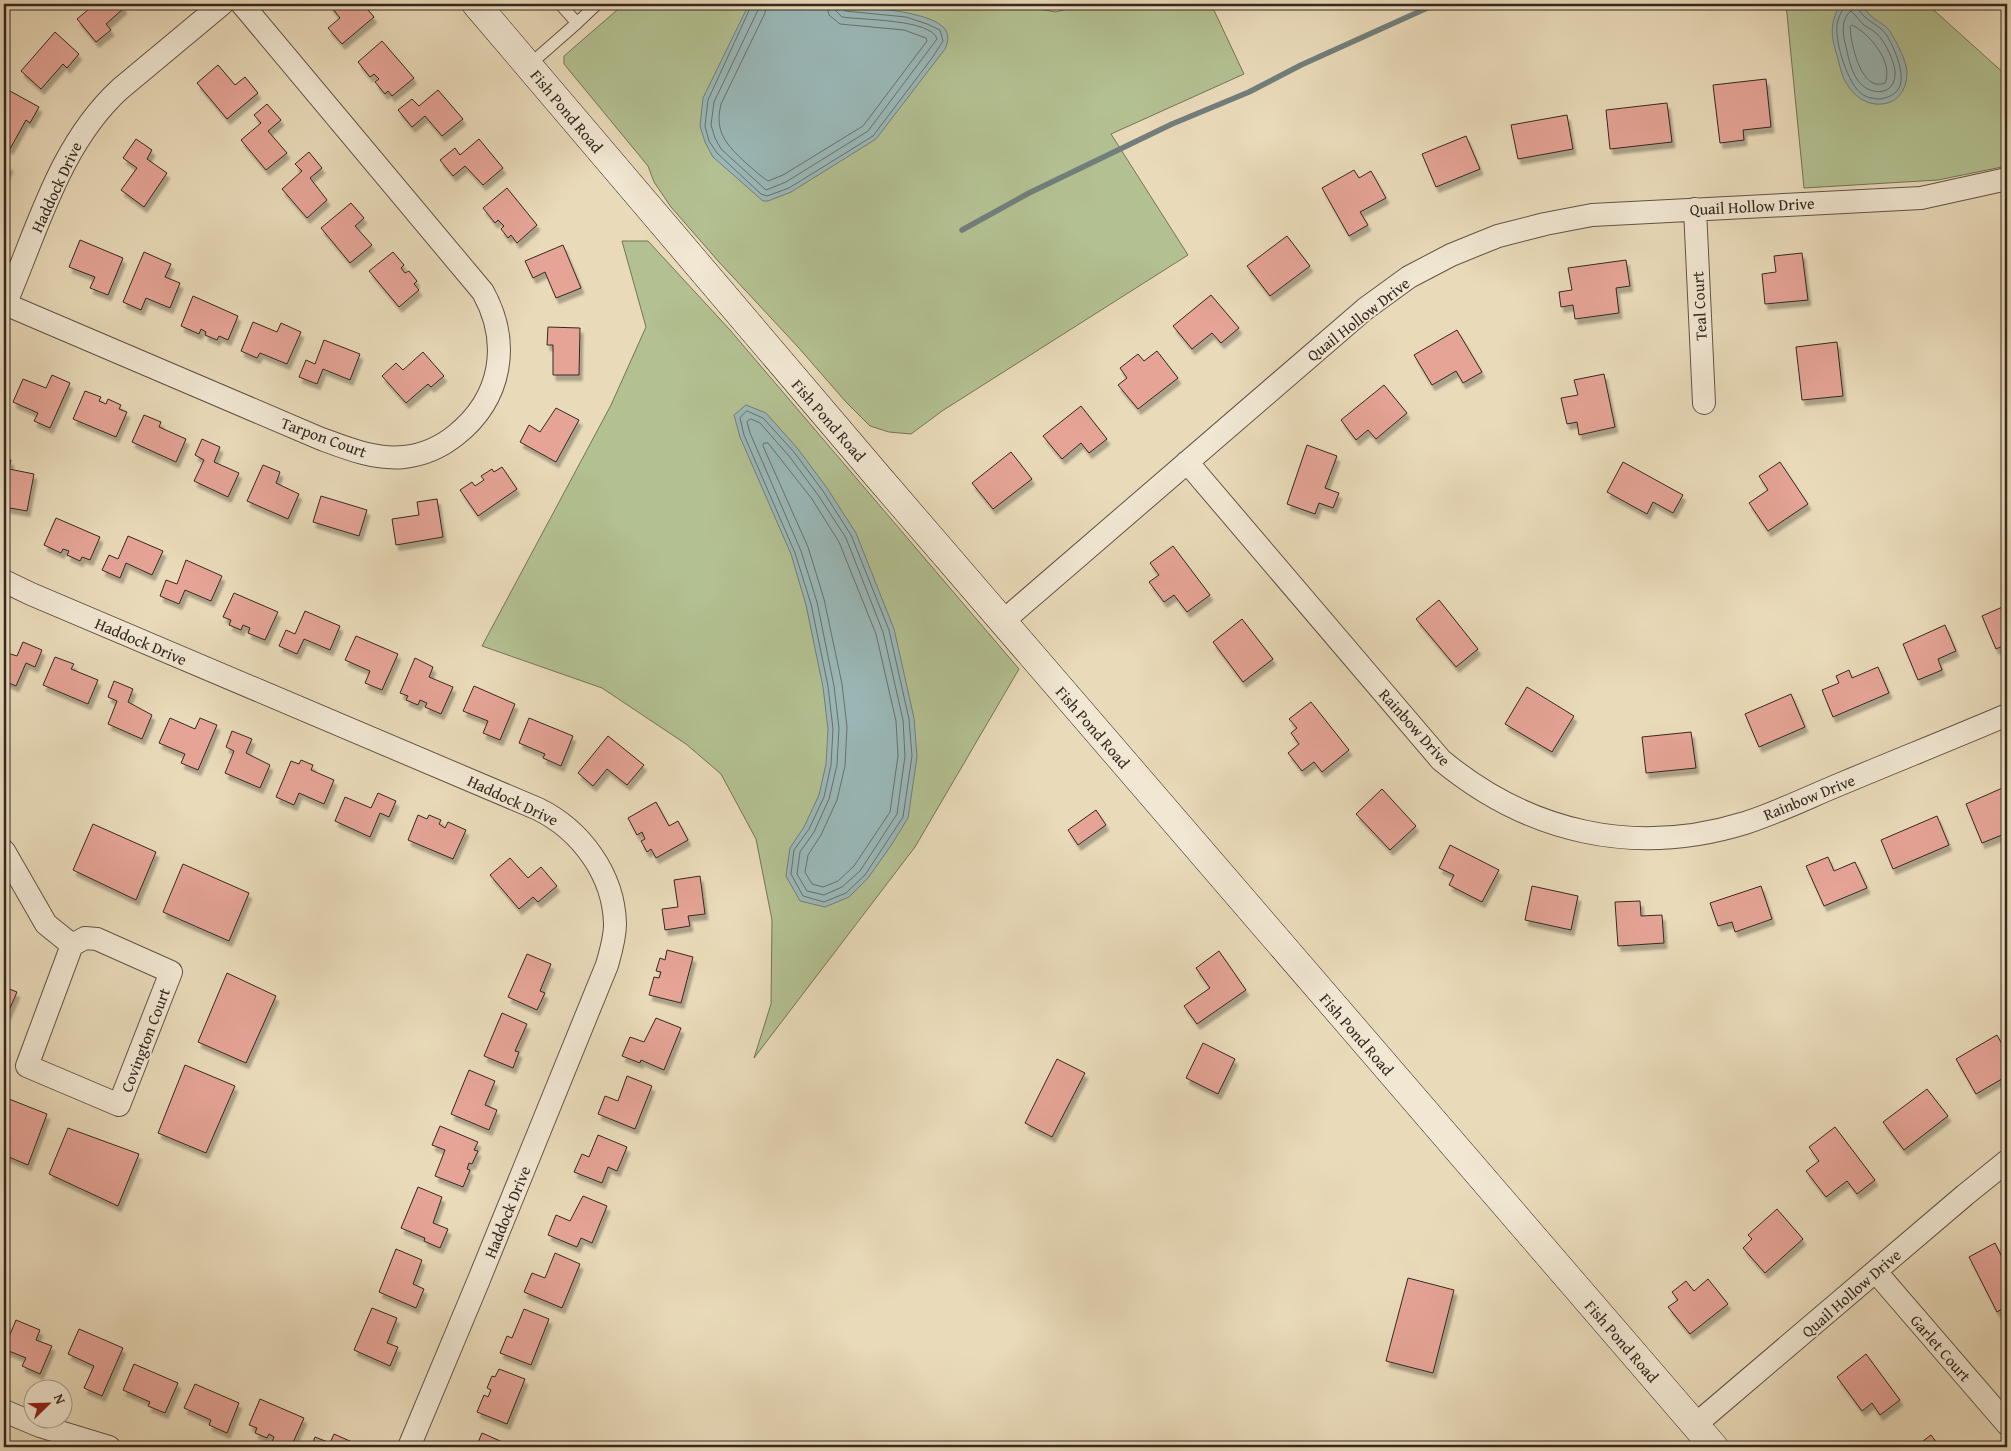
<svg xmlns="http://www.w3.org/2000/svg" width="2011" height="1451" font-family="'Gentium Book Plus',serif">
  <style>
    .green { fill: #b3c091; stroke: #747458 }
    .water { fill: #9ab8b8; stroke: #727e7b }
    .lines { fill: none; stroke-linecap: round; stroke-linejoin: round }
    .shore { stroke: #68706c; stroke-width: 1 }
    .stream { stroke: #727e7b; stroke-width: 5.5 }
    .building { fill: #e5a496; stroke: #352820; filter: url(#shadow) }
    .lane-casing { stroke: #625446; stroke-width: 13 }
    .street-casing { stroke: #625446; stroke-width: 24 }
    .secondary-casing { stroke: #352820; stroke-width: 29 }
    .lane { stroke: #f1e7d2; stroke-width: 11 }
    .street { stroke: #f1e7d2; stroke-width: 22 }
    .secondary { stroke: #f1e7d2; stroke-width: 28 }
    .labels { text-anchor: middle; stroke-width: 4; stroke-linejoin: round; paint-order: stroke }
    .street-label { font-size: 16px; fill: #352820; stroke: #f1e7d2 }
  </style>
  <defs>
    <filter id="shadow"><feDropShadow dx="3" dy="5.5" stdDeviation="1" flood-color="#0004"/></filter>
  </defs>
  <rect width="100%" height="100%" fill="#e9dab9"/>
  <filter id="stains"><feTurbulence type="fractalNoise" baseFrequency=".004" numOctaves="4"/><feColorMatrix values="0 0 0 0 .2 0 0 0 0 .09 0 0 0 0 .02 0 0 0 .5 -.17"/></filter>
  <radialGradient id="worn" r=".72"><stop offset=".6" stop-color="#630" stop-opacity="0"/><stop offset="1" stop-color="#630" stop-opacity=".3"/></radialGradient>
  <!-- green -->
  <path class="green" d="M624,4H1022L1034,8L1056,12L1083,4H1211L1244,74L1111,134L1188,255L942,411L911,434L889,432L870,426L846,402L798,347L719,262L671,207L654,182L648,166L564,64V56Z
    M1786,4H1927L2007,76V166L1938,180L1804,188Z
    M622,241H648L730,330L1019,669L915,847L754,1058L771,1004L772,920L756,839L721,774L686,744L602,688L482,646L611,405L646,327Z"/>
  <!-- water -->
  <path class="water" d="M749,4C786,4 921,2 944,28C950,35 948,42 945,49L876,139L791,192L768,201H763L713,157L705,142L700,126L703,98Z
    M1840,4H1860C1864,8 1867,12 1870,15C1877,22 1886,24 1891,33C1897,43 1906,60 1907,72C1907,111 1864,114 1847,84C1842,77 1840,67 1838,59C1831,36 1829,26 1840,4Z
    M746,405L766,413L798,449L827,488L856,533L894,629L914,718L917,757L908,818L890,847L868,878L849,897L825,907L800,901L786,876L790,848L804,827L819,795L826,764L828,729L823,687L806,605L791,554L740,437L734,415Z"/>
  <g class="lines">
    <!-- shore -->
    <path class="shore" d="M752,4L708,100L705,126L709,141L717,153L761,194L767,196L789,188L873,136L932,58L943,41L940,30L927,24L906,17L845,11L841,8L840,4
      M759,4L758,10L714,102L711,125L715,138L721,149L766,190L786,182L868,131L937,39C932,19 860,20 842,17L836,11L834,4
      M766,4L765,13L721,104C714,133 727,145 746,163C753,169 760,176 768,181L783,175L863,126L927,41L926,38L904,30L840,24L829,15L826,4
      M1844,4C1843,11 1837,18 1837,26C1835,42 1848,85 1862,94C1867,98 1875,99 1881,99C1885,98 1892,96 1895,93C1910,81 1894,47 1886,34C1878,23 1859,19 1857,4
      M1851,11C1856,15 1859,21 1864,25C1868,28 1873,30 1877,34C1885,41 1894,61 1895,71C1897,97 1868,97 1857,79C1850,69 1848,54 1845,43C1842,32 1842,17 1851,11Z
      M1852,25C1869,33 1894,62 1885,83C1861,93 1851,44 1850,27Z
      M747,411L763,418L794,452L823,491L851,535L889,630L909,719L912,756L903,817L865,875L846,893L824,902L803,896L791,874L794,850L809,829L824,797L831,765L833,729L828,686L811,604L795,553L744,435L740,418Z
      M751,419L760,423L789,456L818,495L846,538L883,632L903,720L905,756L897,814L860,871L842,887L824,895L807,891L797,874L800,852L814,832L829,799L837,765L839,728L834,686L817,602L801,551L750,433L747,422Z
      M764,443H768L812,499L839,542L876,634L896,721L898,756L890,812L854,866L838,881L823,887L812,884L805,872L808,855L821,835L837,800L845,766L847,727L842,684L824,599L808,547L763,446Z"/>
    <!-- stream -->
    <path class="stream" d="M962,230L1029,193L1172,124L1249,92L1301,65L1436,4"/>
  </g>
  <!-- building -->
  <path class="building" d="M85,4H121L124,8L106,24L111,30L96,42L77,19L89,9Z
    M329,4H363L374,17L342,44L328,28L340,18Z
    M55,32L79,54L67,68L63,64L41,89L21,71Z
    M382,41L414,78L392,96L388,91L385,94L375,82L379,79L374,74L370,77L358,62Z
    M218,65L235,85L245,77L258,93L227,119L197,83Z
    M1766,79L1771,127L1743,130L1744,140L1720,143L1713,85Z
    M438,90L463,119L442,136L425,116L412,127L398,110L412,99L419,106Z
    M10,91L39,107L30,123L26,120L10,149L4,145V103Z
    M1667,103L1672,142L1610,149L1606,110Z
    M267,104L281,120L268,131L287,153L266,170L241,140L261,123L254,115Z
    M1567,115L1573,149L1518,159L1511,125Z
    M1466,136L1480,169L1436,187L1422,154Z
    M136,139L152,150L147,159L167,173L144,207L121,190L137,168L123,158Z
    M479,139L503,168L483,185L465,166L453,176L440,160L455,148L460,155Z
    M309,152L322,168L310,178L327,200L307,218L282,189L302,171L295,164Z
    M4,163L10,166L4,180Z
    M1354,170L1359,178L1371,171L1386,198L1360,212L1368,225L1349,236L1322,188Z
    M507,188L537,225L517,243L511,235L508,238L501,229L504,226L498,220L495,223L483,208Z
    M351,203L364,218L355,226L372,245L350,263L321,228Z
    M1287,236L1310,266L1270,296L1247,266Z
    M80,240L123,258L108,295L90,288L95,277L69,267Z
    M563,245L581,288L556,298L545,272L533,278L525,261Z
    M144,252L171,264L165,277L180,283L170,308L146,298L141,310L123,302Z
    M393,252L404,265L401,268L405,273L409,271L417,281L414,284L419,290L399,307L369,271Z
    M1802,253L1808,300L1765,304L1762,274L1776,272L1774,256Z
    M1626,260L1630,286L1616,288L1619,313L1575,319L1573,305L1561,307L1559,292L1572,290L1568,268Z
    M1211,295L1239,328L1221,343L1212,333L1192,349L1173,326Z
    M193,296L238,316L228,340L219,336L217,340L205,335L206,332L201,329L199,334L181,326Z
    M253,322L277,332L281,323L301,332L287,364L260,353L257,358L241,351Z
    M548,327L580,328L579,375H553V345H547Z
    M1457,330L1482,372L1463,383L1456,371L1432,385L1414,355Z
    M324,340L360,354L350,380L323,369L317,384L299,377L306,360L315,364Z
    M1837,342L1843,396L1802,400L1796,347Z
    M1157,351L1178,378L1138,409L1118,385L1127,378L1120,368L1138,354L1144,361Z
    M423,352L444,376L431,387L428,384L406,403L382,376L396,363L403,370Z
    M1604,374L1615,427L1579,435L1577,422L1567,424L1561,398L1578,395L1574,380Z
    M52,375L70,383L50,428L34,421L38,413L13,402L23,379L46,388Z
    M1384,385L1407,413L1376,439L1368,430L1356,440L1341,420Z
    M85,391L101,397L99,401L106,404L108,399L121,405L119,409L127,412L116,437L73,419Z
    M1081,406L1107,439L1089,453L1081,443L1062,459L1043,436Z
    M556,408L579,420L556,462L520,442L529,425L540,432Z
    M144,415L161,422L159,427L186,439L176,462L132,442Z
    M202,439L220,447L214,462L239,473L228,497L194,481L204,460L195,455Z
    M1307,445L1337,456L1325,488L1339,493L1333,508L1319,503L1315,514L1287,504Z
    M1011,452L1032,479L993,509L972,483Z
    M4,459L11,460L9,469L34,474L27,511L4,507Z
    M1623,462L1683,495L1673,513L1653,502L1647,514L1607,492Z
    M1780,462L1808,504L1768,531L1749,503L1768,490L1759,476Z
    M263,465L280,472L276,483L299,494L288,519L247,501Z
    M502,467L517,489L478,516L460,490L472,482L475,486L484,480L481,476L492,469L494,472Z
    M321,496L367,510L359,536L313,522Z
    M437,499L443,537L396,545L392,519L419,515L417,502Z
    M56,518L100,537L90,560L82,557L80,561L67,555L69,551L63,549L61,553L44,545Z
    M128,536L163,551L152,575L126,563L120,578L102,570L109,555L118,559Z
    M1173,546L1210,595L1187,612L1174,595L1164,602L1149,582L1159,575L1150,563Z
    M186,560L222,576L211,601L185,590L179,604L160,596L166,580L177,584Z
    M234,593L278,612L265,640L248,633L250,628L243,625L241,630L229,625L231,620L223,617Z
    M1439,600L1478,649L1456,667L1416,619Z
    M2007,605V644L1996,649L1982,616Z
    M305,611L340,626L330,650L304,639L297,654L279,646L286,630L295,634Z
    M1242,619L1273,659L1243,682L1213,642Z
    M1945,625L1956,651L1938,659L1942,670L1918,680L1903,644Z
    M356,636L398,654L382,690L365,683L370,671L345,660Z
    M23,642L42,650L35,667L26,663L16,686L4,681V652L17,656Z
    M55,657L74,664L71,669L98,680L88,704L43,685Z
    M415,658L433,667L429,677L453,687L441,714L425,707L427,703L420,700L418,705L406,700L408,696L400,693Z
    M1878,667L1889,693L1833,717L1822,690L1839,683L1836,676L1849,670L1852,678Z
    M114,681L133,689L128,702L152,715L142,739L108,724L117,701L108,697Z
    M474,686L515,704L500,740L483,733L488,721L463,711Z
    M1527,687L1574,716L1552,752L1505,724Z
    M1791,694L1805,727L1759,747L1745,714Z
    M1311,702L1349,750L1322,772L1314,762L1302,771L1288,753L1299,744L1291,733L1297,728L1289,719Z
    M170,718L195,729L200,718L217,725L198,770L181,763L185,754L159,743Z
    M529,718L573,736L561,766L543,758L545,754L519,743Z
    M232,731L252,739L246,753L270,765L260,788L225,773L234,751L226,747Z
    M1691,732L1696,768L1646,773L1642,737Z
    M608,736L644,765L627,785L607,769L593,786L578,773Z
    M301,760L313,765L311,770L334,780L324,804L299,793L294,805L276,797L291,761L299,764Z
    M2007,786V833L1982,843L1966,804Z
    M1382,789L1416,826L1390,850L1356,814Z
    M378,793L396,801L389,817L380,813L370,837L335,821L345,797L371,808Z
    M656,802L669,826L678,821L688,840L656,858L651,849L647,852L641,841L645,839L642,832L637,835L628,818Z
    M1096,810L1106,825L1078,845L1068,830Z
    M418,815L427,819L429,815L441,820L439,824L445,828L448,822L466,830L453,859L408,840Z
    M1937,816L1949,845L1893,869L1881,840Z
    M93,824L156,852L136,900L73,870Z
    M1450,845L1499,870L1482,902L1449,885L1454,875L1439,868Z
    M1828,857L1834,871L1855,862L1867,888L1824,906L1806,866Z
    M510,858L528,878L541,867L557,886L538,902L533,897L519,909L490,875Z
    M183,864L249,893L229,941L163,912Z
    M700,876L705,914L688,916L690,926L665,930L662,909L678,907L674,880Z
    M1532,886L1578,896L1571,930L1525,920Z
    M1761,886L1772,919L1735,932L1732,922L1718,926L1710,903Z
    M1640,901L1641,916L1662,915L1664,943L1618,946L1615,902Z
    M667,950L693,957L681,1003L649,995L654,977L659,978L661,972L656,971L660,958L665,960Z
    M1219,951L1246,990L1197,1024L1184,1006L1210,988L1196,968Z
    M527,954L551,964L540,991L545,993L537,1010L508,997Z
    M227,973L276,996L246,1063L198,1042Z
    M4,987L17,992L4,1022Z
    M502,1013L527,1024L515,1051L519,1052L513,1068L484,1056Z
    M656,1018L681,1028L664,1070L641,1060L640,1063L622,1056L630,1037L644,1042Z
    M1997,1035L2007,1053V1076L1976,1094L1956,1059Z
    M1203,1043L1235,1059L1218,1094L1186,1078Z
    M1057,1059L1085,1073L1052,1137L1025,1123Z
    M185,1065L235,1086L206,1153L158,1133Z
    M469,1070L495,1081L485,1105L497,1110L489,1130L451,1114Z
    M627,1076L652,1086L635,1129L598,1114L605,1096L618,1101Z
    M1927,1089L1948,1116L1904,1150L1883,1122Z
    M4,1097L47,1114L28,1165L4,1155Z
    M440,1126L478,1142L474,1150L478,1151L472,1164L469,1163L467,1169L470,1170L463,1187L435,1176L445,1150L432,1145Z
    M1835,1127L1875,1180L1857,1194L1847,1181L1826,1197L1806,1171L1819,1161L1809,1147Z
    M68,1128L139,1154L118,1206L49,1174Z
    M598,1135L627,1147L617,1171L608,1167L602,1183L574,1172L582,1154L589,1157Z
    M418,1187L442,1197L433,1223L448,1229L440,1248L424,1241L425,1238L401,1228Z
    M583,1196L607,1206L592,1243L581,1238L577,1247L548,1235L556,1215L570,1221Z
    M1777,1209L1803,1239L1765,1273L1743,1248L1752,1239L1748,1235Z
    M1995,1243L2007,1267V1306L1997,1312L1969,1257Z
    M396,1249L422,1260L413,1284L424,1289L416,1308L379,1292Z
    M555,1253L580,1264L562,1308L524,1292L532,1273L545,1278Z
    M1408,1278L1454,1290L1433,1373L1386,1361Z
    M1708,1279L1728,1304L1690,1334L1668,1307L1678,1300L1672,1292L1686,1281L1694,1291Z
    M372,1308L397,1318L387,1343L398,1347L390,1366L354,1350Z
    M524,1309L549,1319L531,1365L500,1353L507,1336L512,1338Z
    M16,1320L40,1330L36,1340L52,1346L40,1374L22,1366L26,1358L4,1349Z
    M79,1329L123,1348L102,1396L84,1388L94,1366L68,1354Z
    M1866,1354L1900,1400L1880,1415L1872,1403L1862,1411L1837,1377Z
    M134,1364L178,1383L165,1413L148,1406L150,1402L123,1390Z
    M499,1369L525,1379L507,1424L477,1412L484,1395L488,1397L491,1390L487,1388L492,1376L495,1377Z
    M195,1384L239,1403L227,1433L209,1425L211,1420L184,1408Z
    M260,1399L304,1418L291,1447H270L274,1437L269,1434L267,1438L255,1433L257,1428L249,1425Z
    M482,1433L507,1444L505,1447H476Z
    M334,1434L359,1445L358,1447H311L315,1437L330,1443Z
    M1931,1435L1940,1447H1915Z"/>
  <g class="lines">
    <defs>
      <path id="lane" d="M560,4L577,23L597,4
        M528,66L577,23"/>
      <path id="street" d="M1695,209L1704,403
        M5,304L319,438C346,448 374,460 404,457C423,455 441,447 456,435C502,398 511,343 483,292L242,4
        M4,307C37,232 58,146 120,89L222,4
        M1187,462L1441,760C1529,833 1635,857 1745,823C1779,812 1811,796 1843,783C1898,760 1953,738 2007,715
        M4,581L31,594L538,809C581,830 614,875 615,924C615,938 611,951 607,965L478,1282L409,1447
        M1002,622L1365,309L1409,277L1451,255L1498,236L1545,224L1592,215L1921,198L2007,179
        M4,851L46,924L72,945
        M85,938L97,939L171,972L119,1105L27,1066L72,945Z
        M1876,1272L2007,1424
        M4,1411L40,1426L109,1447
        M1695,1425L1965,1195L2007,1161"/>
      <path id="secondary" d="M476,4L880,479L1714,1447"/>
    </defs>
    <!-- lane casing -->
    <use href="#lane" class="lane-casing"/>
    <!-- street casing -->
    <use href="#street" class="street-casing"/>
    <!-- secondary casing -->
    <use href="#secondary" class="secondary-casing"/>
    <!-- lane -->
    <use href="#lane" class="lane"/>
    <!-- street -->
    <use href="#street" class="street"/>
    <!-- secondary -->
    <use href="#secondary" class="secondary"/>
  </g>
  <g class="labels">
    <!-- street labels -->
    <g class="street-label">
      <text transform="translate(567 111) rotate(50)" y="6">Fish Pond Road</text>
      <text transform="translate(56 187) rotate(-65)" y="6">Haddock Drive</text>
      <text transform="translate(1752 206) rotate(-3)" y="6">Quail Hollow Drive</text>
      <text transform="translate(1699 306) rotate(-93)" y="6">Teal Court</text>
      <text transform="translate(1358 319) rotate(-38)" y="6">Quail Hollow Drive</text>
      <text transform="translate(829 420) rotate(49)" y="6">Fish Pond Road</text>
      <text transform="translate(324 437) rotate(20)" y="6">Tarpon Court</text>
      <text transform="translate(141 641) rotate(23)" y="6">Haddock Drive</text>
      <text transform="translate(1093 727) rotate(49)" y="6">Fish Pond Road</text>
      <text transform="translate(1415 727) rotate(48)" y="6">Rainbow Drive</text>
      <text transform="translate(1809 797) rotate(-22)" y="6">Rainbow Drive</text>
      <text transform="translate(513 800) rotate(25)" y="6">Haddock Drive</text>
      <text transform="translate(1357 1034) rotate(49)" y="6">Fish Pond Road</text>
      <text transform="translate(145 1040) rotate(-69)" y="6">Covington Court</text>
      <text transform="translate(507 1212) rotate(-68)" y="6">Haddock Drive</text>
      <text transform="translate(1851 1293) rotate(-41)" y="6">Quail Hollow Drive</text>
      <text transform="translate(1622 1341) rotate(49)" y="6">Fish Pond Road</text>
      <text transform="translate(1941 1348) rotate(49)" y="6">Garlet Court</text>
    </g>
  </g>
  <!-- margin -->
  <rect width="2011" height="1451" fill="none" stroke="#e9dab9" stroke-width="20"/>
  <rect x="5" y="5" width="2001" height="1441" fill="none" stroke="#352820" stroke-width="2.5"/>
  <rect x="10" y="10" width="1991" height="1431" fill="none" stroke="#352820"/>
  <!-- north arrow -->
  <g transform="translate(48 1404) rotate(67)"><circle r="24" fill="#f1e7d2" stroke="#a69b8b"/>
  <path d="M0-4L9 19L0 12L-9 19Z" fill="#8f2418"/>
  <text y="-8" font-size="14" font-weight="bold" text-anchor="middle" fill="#352820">N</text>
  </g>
  <rect width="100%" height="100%" filter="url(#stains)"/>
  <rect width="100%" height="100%" fill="url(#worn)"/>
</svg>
